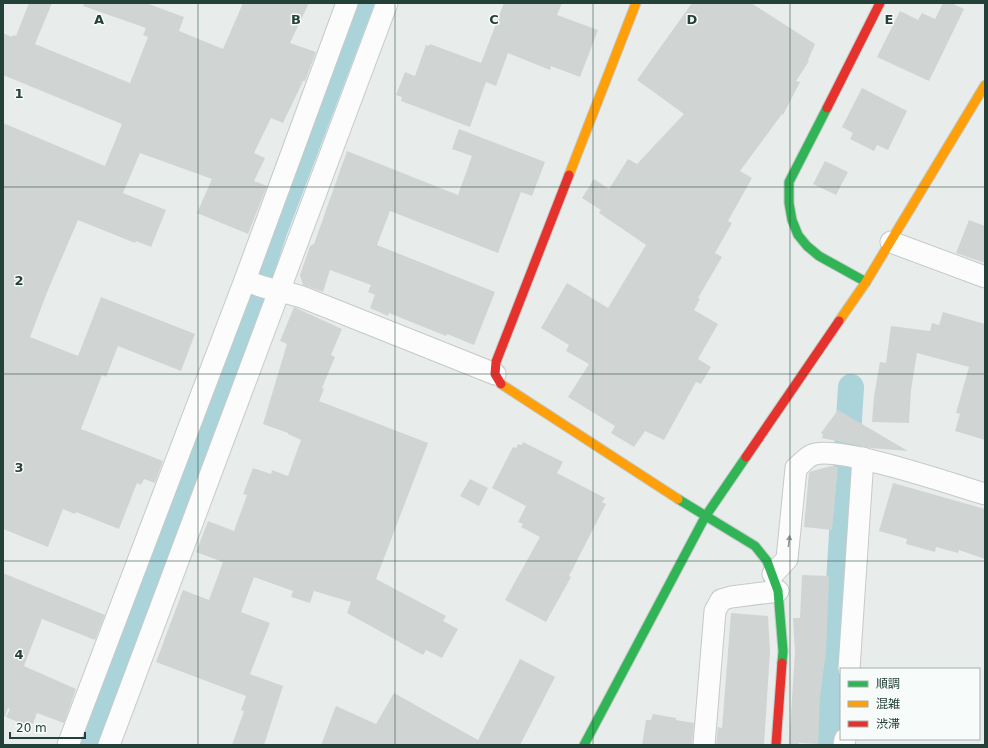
<svg xmlns="http://www.w3.org/2000/svg" width="988" height="748" font-family="'DejaVu Sans','Noto Sans JP',sans-serif">
  <style>
    .lines { fill: none; stroke-linecap: round; stroke-linejoin: round }
    .canal { stroke: #aad4da; stroke-width: 26 }
    .building { fill: #d0d5d3 }
    .street-casing { stroke: #c5cac8; stroke-width: 23 }
    .fast-casing { stroke: #c3cac8; stroke-width: 11 }
    .slow-casing { stroke: #c3cac8; stroke-width: 11 }
    .jam-casing { stroke: #c3cac8; stroke-width: 11 }
    .street { stroke: #fcfcfc; stroke-width: 21 }
    .fast { stroke: #30b455; stroke-width: 9 }
    .slow { stroke: #ff9f0a; stroke-width: 9 }
    .jam { stroke: #e5322d; stroke-width: 9 }
    .oneway { fill: #909e9a }
    .grid { fill: none; stroke: #244139; stroke-width: 1; stroke-opacity: 0.55 }
    .grid-label { font-size: 13px; text-anchor: middle; font-weight: bold; fill: #244139; stroke: #f7fbf9; stroke-width: 3; stroke-linejoin: round; paint-order: stroke }
  </style>
  <rect width="100%" height="100%" fill="#e8edeb"/>
  <g class="lines">
    <!-- canal -->
    <path class="canal" d="M86,745L234,353L274,232L361,3
      M829,745L851,387"/>
  </g>
  <!-- building -->
  <path class="building" d="M29,3H52L35,44L130,83L148,37L143,35L146,28L83,6L84,3H146L184,17L179,31L223,49L243,3H309L290,43L316,52L305,81H303L283,123L271,118L254,153L265,158L254,181L267,186L248,234L197,213L212,179L140,153L123,193L166,210L151,247L136,241L135,243L78,220L48,290L30,337L78,356L101,297L195,334L181,371L118,346L106,377L102,375L81,429L163,461L155,483L144,479L141,485L137,483L119,529L76,512L75,514L63,509L48,547L3,529V123L105,166L122,124L3,75V33L12,37L13,35L16,36Z
    M504,3H562L557,15L598,30L580,77L551,66L550,70L508,53L496,86L486,82L470,127L401,101L402,97L396,95L405,72L415,76L426,45L429,46L430,44L481,63Z
    M692,3H751L815,44L808,60L809,61L796,81L800,82L783,115L782,114L740,171L752,178L728,221L732,223L715,253L722,257L698,298L700,299L694,310L718,324L698,359L711,367L701,384L696,382L664,440L645,431L634,447L611,433L615,426L568,397L589,364L566,351L569,345L541,328L567,283L608,308L646,245L599,213L601,210L582,198L594,179L609,189L628,159L637,164L684,114L637,80Z
    M943,3H951L964,9L929,81L877,57L900,11L918,20L922,13L935,19Z
    M862,88L907,111L888,150L877,145L874,151L850,139L853,133L842,127Z
    M459,129L545,162L532,196L521,192L498,253L390,211L377,245L495,292L474,345L447,334L446,336L389,313L388,316L370,308L375,295L368,292L371,285L330,270L323,292L303,285L300,275L310,246L314,244L347,151L458,195L472,156L452,149Z
    M825,161L848,172L836,195L813,184Z
    M969,220L985,226V263L956,253Z
    M294,307L342,329L331,355L335,357L322,388L324,389L319,401L428,443L376,579L446,616L443,621L458,629L442,658L426,650L423,655L347,613L351,602L314,591L310,603L291,597L293,591L254,577L241,612L270,623L250,674L283,686L264,745H232L244,711L241,710L246,696L156,662L183,590L209,600L223,562L196,552L208,521L234,531L247,495L243,494L253,468L271,474L272,470L288,476L301,440L288,434V433L263,424L287,344L280,341Z
    M943,312L985,324V440L955,431L960,414L956,413L969,367L917,353L911,390L909,423L872,422L874,396L880,362L886,363L891,326L930,331L932,323L939,325Z
    M838,410L908,451L870,448L822,438L823,435L821,433Z
    M523,442L563,462L557,473L605,498L602,502L606,504L569,576L571,577L546,622L505,600L540,537L521,527L523,524L518,522L526,506L492,488L513,447L516,448L518,444L522,445Z
    M831,466L838,467L832,530L804,527L809,472Z
    M470,479L488,488L479,506L460,496Z
    M893,483L985,509V559L959,550L958,553L936,547L935,552L906,544L907,539L879,531Z
    M3,573L105,615L95,640L42,619L24,666L76,689L64,723L37,713L33,724H23L6,717L10,709L8,708L5,717L3,716Z
    M802,575L829,576L826,651L820,697L818,744L799,743V745H789L795,652L793,618H800Z
    M731,613L768,616L770,651L764,745H716L718,727L722,728Z
    M520,659L555,677L520,745H321L336,706L376,724L394,693L478,740Z
    M653,714L676,718V720L694,723L692,745H642L646,720H651Z"/>
  <g class="lines">
    <defs>
      <path id="street" d="M891,242L985,277
        M245,280C263,289 283,291 302,297L495,374
        M773,574L787,559L796,468C801,464 807,457 812,455C837,444 954,485 985,494
        M849,669L863,458
        M68,745L245,280L347,3
        M109,745L387,3
        M704,745L715,611L721,600L731,597L778,591
        M844,745L845,739"/>
      <path id="fast" d="M827,108L789,182V203L792,220L798,235L807,246L819,256L866,282
        M678,499L755,546L767,561L778,591L783,651L782,663
        M584,745L705,517L746,457"/>
      <path id="slow" d="M569,175L636,3
        M839,321L866,282L985,85
        M501,384L678,499"/>
      <path id="jam" d="M827,108L880,3
        M501,384L495,374L496,362L569,175
        M746,457L839,321
        M776,745L782,663"/>
    </defs>
    <!-- street casing -->
    <use href="#street" class="street-casing"/>
    <!-- fast casing -->
    <use href="#fast" class="fast-casing"/>
    <!-- slow casing -->
    <use href="#slow" class="slow-casing"/>
    <!-- jam casing -->
    <use href="#jam" class="jam-casing"/>
    <!-- street -->
    <use href="#street" class="street"/>
    <!-- fast -->
    <use href="#fast" class="fast"/>
    <!-- slow -->
    <use href="#slow" class="slow"/>
    <!-- jam -->
    <use href="#jam" class="jam"/>
  </g>
  <!-- one-way arrows -->
  <defs><path id="oneway-solid" d="M-6-.8H1V-3.2L6.5 0L1 3.2V.8H-6Z"/></defs>
  <use class="oneway" href="#oneway-solid" transform="translate(789 541) rotate(-84)"/>
  <!-- grid -->
  <path class="grid" d="M198,3V745M395,3V745M593,3V745M790,3V745M3,187H985M3,374H985M3,561H985"/>
  <g class="grid-label">
    <text x="99" y="24">A</text>
    <text x="296" y="24">B</text>
    <text x="494" y="24">C</text>
    <text x="692" y="24">D</text>
    <text x="889" y="24">E</text>
    <text x="19" y="98">1</text>
    <text x="19" y="285">2</text>
    <text x="19" y="472">3</text>
    <text x="19" y="659">4</text>
  </g>
  <!-- border -->
  <rect width="988" height="748" fill="none" stroke="#244139" stroke-width="8"/>
  <!-- legend -->
  <rect x="840" y="668" width="140" height="72" fill="#f7fbf9" stroke="#a3b1ac"/>
  <rect x="848" y="681" width="20" height="6" fill="#30b455" stroke="#a3b1ac"/>
  <text x="876" y="688" font-size="12" fill="#244139">順調</text>
  <rect x="848" y="701" width="20" height="6" fill="#ff9f0a" stroke="#a3b1ac"/>
  <text x="876" y="708" font-size="12" fill="#244139">混雑</text>
  <rect x="848" y="721" width="20" height="6" fill="#e5322d" stroke="#a3b1ac"/>
  <text x="876" y="728" font-size="12" fill="#244139">渋滞</text>
  <!-- scale -->
  <path d="M10 732v6h75v-6" fill="none" stroke="#244139" stroke-width="2"/>
  <text x="16" y="732" font-size="12" fill="#244139" stroke="#f7fbf9" stroke-width="3" paint-order="stroke">20 m</text>
</svg>
